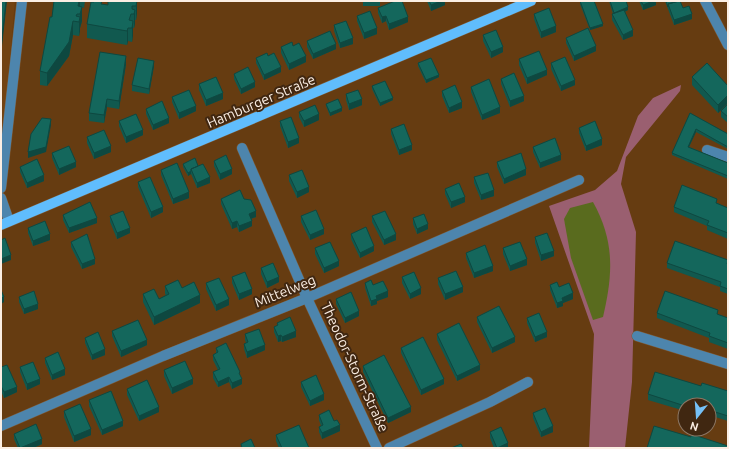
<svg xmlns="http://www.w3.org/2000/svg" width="729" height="449" font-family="Ubuntu,sans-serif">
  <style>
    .built { fill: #724211 }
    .green { fill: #9a5f70 }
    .water { fill: #596b1e }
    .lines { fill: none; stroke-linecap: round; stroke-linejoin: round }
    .minor-casing { stroke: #7e5833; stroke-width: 11 }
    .major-casing { stroke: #7e5833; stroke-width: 11 }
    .minor { stroke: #4d85ad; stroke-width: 10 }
    .major { stroke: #60bdfd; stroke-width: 10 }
    .wall { fill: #11594f }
    .shaded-wall { fill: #0e4840 }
    .building { fill: #14675c; stroke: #0e4840 }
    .labels { text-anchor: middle; stroke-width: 4; stroke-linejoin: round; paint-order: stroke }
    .street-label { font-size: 14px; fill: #fbeee3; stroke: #402711 }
  </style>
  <rect width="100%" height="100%" fill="#663c11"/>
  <!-- built -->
  <path class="built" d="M1,1H15L1,155Z"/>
  <!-- green -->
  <path class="green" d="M681,85L680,91L626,157L621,184L636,232L632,382L625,448H589L594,334L549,206L595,190L617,171L638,116L653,98Z"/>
  <!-- water -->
  <path class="water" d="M593,202C615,242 613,274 603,317L593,320L571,258L564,219L570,208Z"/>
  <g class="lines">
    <defs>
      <path id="minor" d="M705,1L728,45
        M242,148L307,298L377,448
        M707,150L728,157
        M1,188L22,1
        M1,198L9,221
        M637,336L728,364
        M1,426L163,356L307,298L579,180
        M389,448L490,402L528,382"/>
      <path id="major" d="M1,225L531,1"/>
    </defs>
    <!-- minor casing -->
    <use href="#minor" class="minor-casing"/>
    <!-- major casing -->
    <use href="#major" class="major-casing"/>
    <!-- minor -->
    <use href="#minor" class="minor"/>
    <!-- major -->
    <use href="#major" class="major"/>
  </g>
  <!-- wall -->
  <path class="wall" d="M54,1H85L84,8L82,7V21L80,28L79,36L73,35L69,56L47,86L40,85V71L52,17Z
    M137,1V13L136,20H135L134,28H133V35L132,42L128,41L127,45L87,38V24L102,4L108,5Z
    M363,1H380V6H363Z
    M427,1H445V5L431,11Z
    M580,1L603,26L590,30L580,4Z
    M609,1H626L628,10L625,12L633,36L623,40L612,20V14H613Z
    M639,1H656V5L643,10Z
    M665,1H680L683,8L692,19L674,25Z
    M378,8L408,22L389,30L386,21L382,23L378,13Z
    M534,14L556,32L541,38L534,19Z
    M357,16L377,34L364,39L357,21Z
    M334,25L353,44L340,48L334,31Z
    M483,35L503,52L491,58L483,41Z
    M566,38L596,51L574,61L566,43Z
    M307,41L336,49L313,59L307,47Z
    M293,46L306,62L289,70L281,53V47Z
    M268,56L281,72L264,80L256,63V58Z
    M519,59L547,75L527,84L519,65Z
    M418,63L439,77L426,83L418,66Z
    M551,63L575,85L561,91L551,69Z
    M126,64L119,109L107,107L104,123L89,121V113Z
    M154,66L149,94L132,91V85Z
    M234,74L255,87L241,94L234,79Z
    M692,77L728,103L718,113L692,85Z
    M501,79L524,101L510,107L501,84Z
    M199,84L223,99L206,106L199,90Z
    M372,86L393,100L380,106L372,89Z
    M471,87L500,113L482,120L471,92Z
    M442,91L462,108L449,113L442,96Z
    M346,94L362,105L349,110L346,100Z
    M172,97L196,111L179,119L172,102Z
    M326,104L342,111L330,116L326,106Z
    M728,104V123L721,117V111Z
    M146,109L169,123L153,130L146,114Z
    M299,112L319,120L304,127L299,117Z
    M690,113L728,134V149L696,132L689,147L728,163V179L672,155V153Z
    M119,121L143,135L126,143L119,126Z
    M280,121L299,143L288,148L280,126Z
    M579,128L602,145L586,151L579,133Z
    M391,129L412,150L399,155L391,134Z
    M87,137L111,152L94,159L87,143Z
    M533,147L561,160L540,168L533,152Z
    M52,153L76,167L59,175L52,158Z
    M214,161L232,174L220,180L214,166Z
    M497,162L526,175L504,184L497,167Z
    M183,164L198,166L210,183L197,188L191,174L188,176L183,167Z
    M20,167L44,181L27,188L20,172Z
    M161,170L189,198L173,204L161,175Z
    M289,175L309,192L297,198L289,181Z
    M474,177L494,196L481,200L474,183Z
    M138,182L163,212L151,218L138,187Z
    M445,189L465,202L451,208L445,194Z
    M221,199H244L256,217L251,219L252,226L239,232L237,227L232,229L221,204Z
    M717,203L728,208V239L707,230V226L674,212V207Z
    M63,215L97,223L69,233L63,220Z
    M110,216L130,233L117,239L110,222Z
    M301,216L324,234L310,240L301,222Z
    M372,216L396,240L384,245L372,222Z
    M413,218L428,229L417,234L413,224Z
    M28,228L50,240L33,246L28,233Z
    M351,234L374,251L360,258L351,239Z
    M535,237L554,256L541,261L535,243Z
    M71,242L95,264L82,269L71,247Z
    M315,248L339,266L324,273L315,254Z
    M503,248L527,265L510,271L503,254Z
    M466,253L493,271L474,278L466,258Z
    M728,260V294L720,291V287L667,268V263Z
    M261,268L279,282L267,288L261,274Z
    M232,277L252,294L239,300L232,283Z
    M402,277L421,294L410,299L402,283Z
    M438,278L463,292L445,300L438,284Z
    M206,283L229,305L216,311L206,289Z
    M365,283L373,285L388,297L377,301V304L371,306L365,288Z
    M550,285L559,287L573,299L563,303V306L557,308L550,290Z
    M165,286L182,288L200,303L154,325L143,302V294L159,299L166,295L165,294Z
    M19,297L38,309L24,314L19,302Z
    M336,299L359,316L345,323L336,304Z
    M657,313L718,315L728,318V349L709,342V338L657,318Z
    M477,317L515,342L492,353L477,322Z
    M527,318L547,337L535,342L527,323Z
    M277,323L296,337L282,342L281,341L278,342L274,332V327L277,326Z
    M112,331L147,345L121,357L112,336Z
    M245,334L265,350L247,358L244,349V344L246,343L245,340Z
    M437,334L480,370L457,381L437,340Z
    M85,338L105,355L92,360L85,343Z
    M216,348L240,376L242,384L232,389L229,382L218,387L213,378V372L218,370L213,360V355L216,353Z
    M401,348L444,384L421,395L401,353Z
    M45,358L65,375L52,380L45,363Z
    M363,366L411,412L388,423L363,372Z
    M1,367L17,392L4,398L1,391Z
    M20,367L40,384L27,390L20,372Z
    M164,370L193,384L172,394L164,376Z
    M301,382L324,400L310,406L301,387Z
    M701,386L728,391V421L709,415V405H685V411L648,400V394Z
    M127,389L159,412L139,421L127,395Z
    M89,400L123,426L102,435L89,406Z
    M64,411L91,435L74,442L64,417Z
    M533,413L553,432L541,437L533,418Z
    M319,415L334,421L340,431L322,439L319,432V427L321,426L319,420Z
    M490,432L508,448H494L490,438Z
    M14,434L42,444L33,448H18L14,439Z
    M276,435L309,448H279L276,441Z"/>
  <!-- shaded-wall -->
  <path class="shaded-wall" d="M6,1H7L1,55V47Z
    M79,1H80V7L78,6Z
    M137,1V13L136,20V6Z
    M441,1H445V5L431,11V5Z
    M653,1H656V5L643,10V5Z
    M82,7V21L80,28V14Z
    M628,7V10L614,15V13Z
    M135,10V24L134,28V14Z
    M692,14V19L674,25V20Z
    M386,16V21L382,23V17Z
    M80,17V31L79,36V22Z
    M408,17V22L389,30V24Z
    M73,21V35L69,56L47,86V73Z
    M133,21V35L132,42V28Z
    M603,24V26L590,30V28Z
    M556,26V32L541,38V32Z
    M128,28V41L127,45V31Z
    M377,28V34L364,39V33Z
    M633,30V36L623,40V35Z
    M353,38V44L340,48V43Z
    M336,44V49L313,59V54Z
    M596,46V51L574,61V56Z
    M503,47V52L491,58V52Z
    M126,56V64L119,109V101Z
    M306,56V62L289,70V64Z
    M154,61V66L149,94V89Z
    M281,67V72L264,80V75Z
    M547,70V75L527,84V78Z
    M439,75V77L426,83V80Z
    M575,80V85L561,91V86Z
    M255,82V87L241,94V89Z
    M223,93V99L206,106V100Z
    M728,95V103L718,113V105Z
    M524,96V101L510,107V101Z
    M393,98V100L380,106V103Z
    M107,99V107L104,123V115Z
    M362,99V105L349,110V104Z
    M462,102V108L449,113V108Z
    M196,106V111L179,119V113Z
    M500,107V113L482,120V115Z
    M342,108V111L330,116V113Z
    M319,114V120L304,127V121Z
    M169,118V123L153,130V125Z
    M51,119V125L46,152L28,158V152Z
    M696,129V132L688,149V147Z
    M143,130V135L126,143V137Z
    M299,138V143L288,148V142Z
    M602,139V145L586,151V146Z
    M412,145V150L399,155V150Z
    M111,146V152L94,159V153Z
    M561,155V160L540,168V163Z
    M76,162V167L59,175V169Z
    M232,169V174L220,180V174Z
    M526,169V175L504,184V179Z
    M191,171V174L188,176V173Z
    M44,175V181L27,188V183Z
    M210,177V183L197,188V183Z
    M309,187V192L297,198V192Z
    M494,190V196L481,200V195Z
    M189,192V198L173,204V199Z
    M465,197V202L451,208V202Z
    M163,207V212L151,218V212Z
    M256,211V217L249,219V214Z
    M97,218V223L69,233V228Z
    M237,221V227L232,229V223Z
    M252,221V226L239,232V226Z
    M428,224V229L417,234V229Z
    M130,228V233L117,239V233Z
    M324,229V234L310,240V235Z
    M50,234V240L33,246V241Z
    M396,234V240L384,245V240Z
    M374,246V251L360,258V253Z
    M554,251V256L541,261V255Z
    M11,255V260L1,264V259Z
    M95,259V264L82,269V264Z
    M527,259V265L510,271V266Z
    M339,261V266L324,273V268Z
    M493,266V271L474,278V273Z
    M279,277V282L267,288V282Z
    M463,287V292L445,300V294Z
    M421,288V294L410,299V294Z
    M252,289V294L239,300V294Z
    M388,291V297L377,301V304L371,306V301L376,296Z
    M573,293V299L563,303V306L557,308V303L562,298Z
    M200,295V303L154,325V317Z
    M4,297V302L1,304V298Z
    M229,299V305L216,311V305Z
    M38,304V309L24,314V309Z
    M359,311V316L345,323V318Z
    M296,331V337L282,342V337Z
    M547,332V337L535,342V337Z
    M281,335V341L278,342V336Z
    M515,337V342L492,353V348Z
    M147,340V345L121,357V351Z
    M265,345V350L247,358V352Z
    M105,349V355L92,360V355Z
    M480,365V370L457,381V376Z
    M65,369V375L52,380V375Z
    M229,377V382L218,387V382Z
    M40,379V384L27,390V384Z
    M193,379V384L172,394V388Z
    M242,379V384L232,389V383Z
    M444,379V384L421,395V390Z
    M17,387V392L4,398V392Z
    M324,394V400L310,406V401Z
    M159,407V412L139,421V416Z
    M411,407V412L388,423V418Z
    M123,421V426L102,435V430Z
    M340,425V431L322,439V433Z
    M553,426V432L541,437V432Z
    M91,429V435L74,442V436Z
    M42,439V444L33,448H21Z
    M508,443V448H497Z"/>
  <!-- building -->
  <path class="building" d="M1,1H6L1,47Z
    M54,1H79L78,6L82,7L80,14H77L76,16L80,17L79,22L73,21L69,42L47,73L40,71L50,17H52Z
    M94,1H102L101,4L108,5V1H137L136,6H132V9L135,10L134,14H131L129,20L133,21L132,28H128L127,31L87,24L91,2H94Z
    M395,1H402L408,17L389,24L386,16L382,17L378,8Z
    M429,1H441L431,5Z
    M580,1H594L603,24L590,28Z
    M610,1H626L628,7L614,13Z
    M641,1H653L643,5Z
    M666,1H679L668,4V7Z
    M679,1H680L683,8L689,6L692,14L674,20L668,4Z
    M549,8L556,26L541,32L534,14Z
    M624,10L633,30L623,35L612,14Z
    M370,11L377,28L364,33L357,16Z
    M346,21L353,38L340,43L334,25Z
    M588,28L596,46L574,56L566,38Z
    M496,30L503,47L491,52L483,35Z
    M330,31L336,44L313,54L307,41Z
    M292,42L293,46L299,43L306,56L289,64L281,47Z
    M539,51L547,70L527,78L519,59Z
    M100,52L126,56L119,101L107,99L104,115L89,113Z
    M267,53L268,56L274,53L281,67L264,75L256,58Z
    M565,57L575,80L561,86L551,63Z
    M138,58L154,61L149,89L132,85Z
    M431,58L439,75L426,80L418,63Z
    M707,63L728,86V95L718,105L692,77Z
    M248,67L255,82L241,89L234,74Z
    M514,73L524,96L510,101L501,79Z
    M216,77L223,93L206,100L199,84Z
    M489,79L500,107L482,115L471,87Z
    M385,81L393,98L380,103L372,86Z
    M455,85L462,102L449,108L442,91Z
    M189,90L196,106L179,113L172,97Z
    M358,90L362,99L349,104L346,94Z
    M338,99L342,108L330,113L326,104Z
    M162,101L169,118L153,125L146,109Z
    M728,104V117L721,111Z
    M315,105L319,114L304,121L299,112Z
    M690,113L728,134V147L696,129L688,147L728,163V176L672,153Z
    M136,114L143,130L126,137L119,121Z
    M291,117L299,138L288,142L280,121Z
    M42,118L51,119L46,147L28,152L31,134Z
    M595,121L602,139L586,146L579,128Z
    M404,124L412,145L399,150L391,129Z
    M104,130L111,146L94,153L87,137Z
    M555,138L561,155L540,163L533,147Z
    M69,146L76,162L59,169L52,153Z
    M521,153L526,169L504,179L497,162Z
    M226,155L232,169L220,174L214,161Z
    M195,158L198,166L191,169V171L188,173L183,164Z
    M37,159L44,175L27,183L20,167Z
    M177,163L189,192L173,199L161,170Z
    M203,164L210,177L197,183L191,169Z
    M302,170L309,187L297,192L289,175Z
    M488,173L494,190L481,195L474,177Z
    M150,177L163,207L151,212L138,182Z
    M459,183L465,197L451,202L445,189Z
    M682,185L717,199L716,203L728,208V233L707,225L709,221L674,207Z
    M240,190L244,199L251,200L256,211L249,214L252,221L239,226L237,221L232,223L221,199Z
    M90,202L97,218L69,228L63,215Z
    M316,210L324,229L310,235L301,216Z
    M123,211L130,228L117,233L110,216Z
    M385,211L396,234L384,240L372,216Z
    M424,214L428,224L417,229L413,218Z
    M45,221L50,234L33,241L28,228Z
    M366,227L374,246L360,253L351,234Z
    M547,233L554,251L541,255L535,237Z
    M87,234L95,259L82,264L71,242Z
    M5,238L11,255L1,259V240Z
    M675,241L728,260L727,264H728V289L720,286L721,282L667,263Z
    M330,242L339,261L324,268L315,248Z
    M520,242L527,259L510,266L503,248Z
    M485,245L493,266L474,273L466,253Z
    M273,263L279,277L267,282L261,268Z
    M456,271L463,287L445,294L438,278Z
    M245,272L252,289L239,294L232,277Z
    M414,272L421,288L410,294L402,277Z
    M219,278L229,299L216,305L206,283Z
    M178,280L182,288L194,282L200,295L154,317L143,294L154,289L159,299L169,294L165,286Z
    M371,280L373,285L383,281L388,291L376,296L377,299L371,301L365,283Z
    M557,282L559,287L569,283L573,293L562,298L563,301L557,303L550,285Z
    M1,290L4,297L1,298Z
    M34,291L38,304L24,309L19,297Z
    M665,291L718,310L717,314L728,318V343L709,336L710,333L657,313Z
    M351,292L359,311L345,318L336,299Z
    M499,306L515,337L492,348L477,317Z
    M539,313L547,332L535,337L527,318Z
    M290,317L296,331L282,337L281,335L278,336L274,327L278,325L277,323Z
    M138,320L147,340L121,351L112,331Z
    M459,323L480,365L457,376L437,334Z
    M259,329L265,345L247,352L244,344L248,342L245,334Z
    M98,332L105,349L92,355L85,338Z
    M423,337L444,379L421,390L401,348Z
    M226,343L240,372L239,373L242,379L232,383L229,377L218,382L213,372L220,369L213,355L218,352L216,348Z
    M58,352L65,369L52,375L45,358Z
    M384,355L411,407L388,418L363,366Z
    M185,361L193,379L172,388L164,370Z
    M33,362L40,379L27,384L20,367Z
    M7,365L17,387L4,392L1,386V367Z
    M655,372L701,386L702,383L728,391V416L709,410V405H685V406L648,394Z
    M316,375L324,394L310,401L301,382Z
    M147,380L159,407L139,416L127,389Z
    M111,391L123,421L102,430L89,400Z
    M80,404L91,429L74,436L64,411Z
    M545,408L553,426L541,432L533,413Z
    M329,410L334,421L337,420L340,425L322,433L319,427L323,425L319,415Z
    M36,424L42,439L20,448L14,434Z
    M299,425L309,448H282L276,435Z
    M654,426L691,437V434L728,446L727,448H647Z
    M501,427L508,443L497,448L490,432Z
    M251,439L255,448H242L241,444Z
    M461,444L463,448H451Z"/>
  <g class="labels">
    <!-- street labels -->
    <g class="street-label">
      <text transform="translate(261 101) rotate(-23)" y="5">Hamburger Straße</text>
      <text transform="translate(285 291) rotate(-22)" y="5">Mittelweg</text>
      <text transform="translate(355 367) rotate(65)" y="5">Theodor-Storm-Straße</text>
    </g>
  </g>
  <!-- border -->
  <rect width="729" height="449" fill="none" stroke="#fbeee3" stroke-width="4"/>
  <!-- north arrow -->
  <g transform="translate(697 417) rotate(197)"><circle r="19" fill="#402711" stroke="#8b7765"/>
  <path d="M0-3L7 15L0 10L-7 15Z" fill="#75c0f6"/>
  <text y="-6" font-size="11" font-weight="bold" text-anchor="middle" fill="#fbeee3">N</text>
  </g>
</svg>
